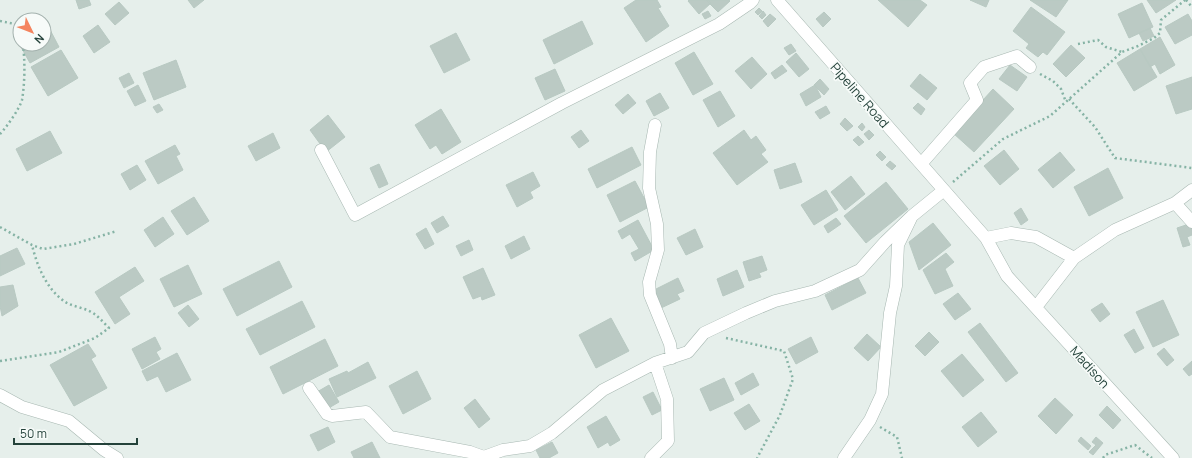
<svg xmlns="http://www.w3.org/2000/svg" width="1192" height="458" font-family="Manrope,sans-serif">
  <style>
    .building { fill: #bbcac4; stroke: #b8c9c2 }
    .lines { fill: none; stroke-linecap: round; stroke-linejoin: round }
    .minor-casing { stroke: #a8b8b2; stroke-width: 13 }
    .path { stroke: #86b3a5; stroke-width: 2.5; stroke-dasharray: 2 3; stroke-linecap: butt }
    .minor { stroke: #fff; stroke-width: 12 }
    .labels { text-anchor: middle; stroke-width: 3.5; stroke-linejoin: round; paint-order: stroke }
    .street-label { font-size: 13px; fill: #24423a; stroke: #f7fbf9 }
  </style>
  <rect width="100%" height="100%" fill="#e6efeb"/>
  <!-- building -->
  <path class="building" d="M76,0H89L91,5L79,9Z
    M188,0H204L194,8Z
    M636,0H657L661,7L658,8L669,26L646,42L624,8Z
    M689,0H708L711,3L699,14L688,1Z
    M706,0H729L730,1L718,12Z
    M878,0H920L927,5L908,27Z
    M970,0H989L986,7Z
    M1030,0H1068L1056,17Z
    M1147,0H1176L1156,13Z
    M119,2L129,13L115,25L105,14Z
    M1142,3L1153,27L1129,38L1118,14Z
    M1031,7L1065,32L1047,55L1043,52L1038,57L1026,48L1029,44L1013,31Z
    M759,8L762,11L758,15L755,12Z
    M708,11L711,16L705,19L702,14Z
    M763,11L766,15L762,19L759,16Z
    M824,12L831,19L823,27L816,19Z
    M770,14L776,19L768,27L763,21Z
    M1188,14L1192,21V35L1175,44L1165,27Z
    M582,21L593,44L554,64L543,40Z
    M47,24L59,47L30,63L17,40L20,39V44H44V26Z
    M98,25L110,42L94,53L83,36Z
    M1150,28L1154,36L1143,41L1139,33Z
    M456,33L470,60L444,73L430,46Z
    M1160,37L1175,65L1160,74L1155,64L1150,67L1140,49Z
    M791,44L796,51L789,55L784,48Z
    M1071,45L1085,58L1066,77L1053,64Z
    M1140,49L1157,77L1134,91L1117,63Z
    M61,50L78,78L48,96L31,67Z
    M694,52L713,84L693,95L675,63Z
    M796,53L809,69L799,77L786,62Z
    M752,57L767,74L751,89L735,71Z
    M176,60L186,87L154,100L143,73Z
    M782,65L787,71L775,79L771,73Z
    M1010,65L1027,77L1017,91L999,79Z
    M555,69L565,91L545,100L535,78Z
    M129,73L134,83L124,88L119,78Z
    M920,74L937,88L927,100L910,86Z
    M1192,77V109L1176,114L1166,86Z
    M820,79L829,89L824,95L814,85Z
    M138,85L146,101L135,106L127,91Z
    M815,85L821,97L806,106L800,94Z
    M993,89L1014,109L974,152L953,133Z
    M720,91L735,116L718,127L703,100Z
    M660,93L669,108L654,116L646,101Z
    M628,94L636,103L623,114L615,105Z
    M918,103L925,109L921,115L913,108Z
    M159,104L163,110L157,113L153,107Z
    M826,106L830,113L820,119L815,112Z
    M441,109L461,142L442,154L436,145L430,149L415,125Z
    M328,115L345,137L326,152L310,130Z
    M845,118L853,126L847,131L840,124Z
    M862,123L865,127L862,131L858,127Z
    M581,130L589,141L579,148L571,137Z
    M744,130L751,140L756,136L766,150L761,154L768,162L737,185L713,153Z
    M869,130L874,135L869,140L864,134Z
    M50,131L62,153L27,171L16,149Z
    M273,133L280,148L256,161L248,146Z
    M858,136L864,142L859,146L853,140Z
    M175,145L180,154L176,156L183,170L158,184L145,161Z
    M632,147L641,165L597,188L588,169Z
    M1004,150L1019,169L1000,185L984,166Z
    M880,151L886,157L882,161L876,155Z
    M1060,152L1075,170L1053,188L1038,170Z
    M890,161L896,166L892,170L886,165Z
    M795,163L802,182L780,189L774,170Z
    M379,164L388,184L379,188L370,168Z
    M137,165L146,180L130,190L121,174Z
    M1108,168L1123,198L1089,216L1074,187Z
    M533,172L540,186L530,192L533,198L517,207L506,185Z
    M851,176L865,194L845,210L831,192Z
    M635,181L649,207L620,222L607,195Z
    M886,182L908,209L866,243L844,216Z
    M826,190L838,210L814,225L801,205Z
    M194,197L209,221L187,235L171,211Z
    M1021,208L1028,220L1021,225L1014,213Z
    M443,216L449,226L437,233L431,223Z
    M163,217L174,234L155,247L144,230Z
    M836,218L841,224L828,233L824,226Z
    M638,220L654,250L635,261L631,253L639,249L630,234L622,239L618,231Z
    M933,223L951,245L919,270L909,242Z
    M1192,223V235L1187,237L1190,245L1183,247L1177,228Z
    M426,228L434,244L425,249L416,234Z
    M695,229L703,247L686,255L677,238Z
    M524,236L530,249L511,259L505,246Z
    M469,240L473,250L461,256L456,246Z
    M17,248L25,264L0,276V256Z
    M946,253L954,262L945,269L953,286L935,294L923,270Z
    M762,256L767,270L759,273L761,277L749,281L743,262Z
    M279,261L292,287L237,316L223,289Z
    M188,265L202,294L174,307L160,279Z
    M135,267L144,281L119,297L130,314L115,324L95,292Z
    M483,268L495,295L482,300L481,296L473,299L463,277Z
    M737,270L744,287L723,296L717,279Z
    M678,278L684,291L677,294L680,299L661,308L652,291Z
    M858,278L866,293L832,310L825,295Z
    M13,285L18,306L2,316L0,306V287Z
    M958,293L971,309L955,320L943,304Z
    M1163,300L1179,335L1153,347L1136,312Z
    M302,301L315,327L260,355L246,329Z
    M1102,303L1110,314L1100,322L1091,310Z
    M188,305L199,319L189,327L178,313Z
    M611,318L629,351L596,368L579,335Z
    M980,323L1018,373L1006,382L968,332Z
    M1134,329L1144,348L1135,353L1124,335Z
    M929,332L939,342L925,356L915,346Z
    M867,334L881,347L868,361L854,348Z
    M155,337L161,349L156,352L160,359L142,369L132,349Z
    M811,337L818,352L796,364L788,349Z
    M325,339L338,366L283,394L270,367Z
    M88,344L96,356L91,359L107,388L74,406L50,365Z
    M1164,348L1174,360L1167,366L1157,354Z
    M177,353L191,380L166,392L158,376L147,381L142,371Z
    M962,354L984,380L963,397L941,371Z
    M1192,361V374L1189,376L1183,369Z
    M368,362L376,378L337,397L329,379L347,371L348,373Z
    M417,371L431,399L403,414L389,386Z
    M753,373L759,385L741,395L735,383Z
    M724,378L734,400L710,411L700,389Z
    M329,385L339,402L327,409L317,392Z
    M653,392L662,410L652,415L643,397Z
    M1055,398L1073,415L1056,434L1038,416Z
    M475,399L490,419L479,428L464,408Z
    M749,404L760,421L745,430L734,413Z
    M1107,406L1121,420L1113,429L1099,415Z
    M981,412L997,432L978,447L962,427Z
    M606,416L620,440L610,446L608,442L598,448L587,427Z
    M328,427L335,442L318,451L310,435Z
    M1081,437L1091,446L1088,450L1078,441Z
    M1096,437L1103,443L1093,455L1089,452L1096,445L1092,442Z
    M372,442L380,458H354L351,452Z
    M552,442L558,453L549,458H540L536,450Z"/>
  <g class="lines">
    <defs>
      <path id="minor" d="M777,0L986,238L1007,276L1173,458
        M655,125L650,152L649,188L657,224L658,250L649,282L650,295L670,344L672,358
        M321,150L355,215L562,103L719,24L750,3L753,0
        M921,164L977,100L970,83L984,67L1017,56L1030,67
        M1175,203L1192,222
        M986,238L1011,233L1036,237L1074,258
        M1036,307L1074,258L1115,230L1175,203L1192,190
        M309,388L327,414L332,416L366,412L390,437L470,452L484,457
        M0,395L22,407L69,421L104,450L117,458
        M481,458L503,450L530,446L552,433L603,390L655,363L688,352L704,333L746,313L775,301L815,291L860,270L885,242L912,216
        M651,458L668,441L667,399L655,363
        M844,458L870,420L882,394L890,313L896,286L898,245L912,216L944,190"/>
    </defs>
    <!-- minor casing -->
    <use href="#minor" class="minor-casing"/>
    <!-- path -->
    <path class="path" d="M1186,0L1192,7
      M0,21L20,25
      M1078,44L1098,40L1106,47L1122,52
      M1040,74L1053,81L1061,89L1066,102
      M1069,99L1095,127L1115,158L1192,168
      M0,134C6,128 20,108 22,100C25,82 25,62 23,44
      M953,182L1003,139L1050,116L1122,52L1138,46L1154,38L1160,33L1161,20L1185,0
      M0,227L32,245L43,249L74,244L117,231
      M726,338L784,351L793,379L780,415L757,458
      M0,361L59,352L95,338L109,328C104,323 99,317 93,313C85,308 75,307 67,303C47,291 37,266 32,245
      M880,427L897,437L902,458
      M1103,458L1105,455L1135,445L1152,458"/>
    <!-- minor -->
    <use href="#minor" class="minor"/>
  </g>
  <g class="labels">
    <!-- street labels -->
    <g class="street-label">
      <text transform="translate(860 95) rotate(49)" y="5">Pipeline Road</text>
      <text transform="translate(1090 367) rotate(48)" y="5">Madison</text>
    </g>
  </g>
  <!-- north arrow -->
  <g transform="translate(32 32) rotate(133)"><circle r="19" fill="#f7fbf9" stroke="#a3b1ad"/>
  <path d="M0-3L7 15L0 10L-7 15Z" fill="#f4845f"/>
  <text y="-6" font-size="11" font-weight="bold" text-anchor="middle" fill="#24423a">N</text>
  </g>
  <!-- scale -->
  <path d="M14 438v6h123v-6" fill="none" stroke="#24423a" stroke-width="2"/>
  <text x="20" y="438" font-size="12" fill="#24423a" stroke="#f7fbf9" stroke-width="3" paint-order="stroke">50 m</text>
</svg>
